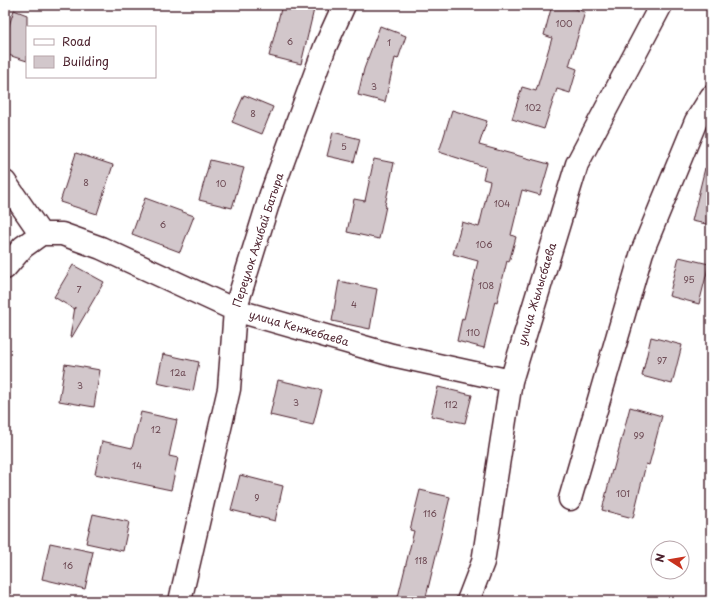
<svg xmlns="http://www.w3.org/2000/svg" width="716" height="606" font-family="'Playpen Sans',sans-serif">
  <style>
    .building { fill: #d2c7cb; stroke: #4a1f2b }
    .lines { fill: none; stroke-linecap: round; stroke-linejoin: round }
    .minor-casing { stroke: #4a1f2b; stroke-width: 25 }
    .minor { stroke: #fff; stroke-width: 22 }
    .labels { text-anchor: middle; stroke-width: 4; stroke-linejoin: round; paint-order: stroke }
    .number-label { font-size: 9px; fill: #6c4953 }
    .street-label { font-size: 11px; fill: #4a1f2b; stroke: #fff }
  </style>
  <rect width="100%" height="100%" fill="#fff"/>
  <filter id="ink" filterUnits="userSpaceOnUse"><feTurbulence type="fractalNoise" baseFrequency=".025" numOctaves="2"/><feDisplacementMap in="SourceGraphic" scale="8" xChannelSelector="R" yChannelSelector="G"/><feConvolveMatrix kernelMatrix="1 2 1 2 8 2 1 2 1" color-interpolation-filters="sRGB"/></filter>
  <g filter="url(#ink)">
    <!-- building -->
    <path class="building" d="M282,5H315L301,64L269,56Z
      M552,5H561L585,12L569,66L577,69L570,93L557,89L544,129L512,119L522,87L536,91L552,38L544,35Z
      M14,10L27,15V61L5,54V38Z
      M380,26L406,36L398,59L395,58L385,102L358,95L364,69Z
      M244,95L273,107L262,134L232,122Z
      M452,110L487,121L479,145L549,164L540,195L522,190L511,235L516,237L509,262L507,261L497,302L495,301L484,348L457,341L462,318L464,319L478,261L453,254L462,222L479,227L490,181L483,179L486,167L439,152Z
      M333,132L360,139L354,162L327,156Z
      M76,153L113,165L97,214L60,202Z
      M374,159L394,163L385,205L386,206L379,239L347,232L354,199L365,201Z
      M210,160L244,168L232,208L199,200Z
      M705,168L711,169V225L692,221Z
      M145,198L194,216L180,252L132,234Z
      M679,257L709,264L699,304L669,296Z
      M73,265L104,282L72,337H70L75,307L74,309L54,297Z
      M339,281L377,289L370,329L332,321Z
      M651,337L682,345L672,384L642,376Z
      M163,354L199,362L193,391L157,383Z
      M65,364L100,370L94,407L59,401Z
      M278,380L322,390L313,425L270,415Z
      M438,387L472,395L465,423L431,416Z
      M630,407L662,416L649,465L646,464L633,518L602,510L612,470L613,471Z
      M141,412L177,420L169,456L178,458L171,490L95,474L102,441L132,448Z
      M240,475L283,486L275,521L231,510Z
      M420,490L450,497L425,601H397L414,531L410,530Z
      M93,514L129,522L123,551L86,543Z
      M50,543L93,552L85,589L42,579Z"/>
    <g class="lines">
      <defs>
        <path id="minor" d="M5,182L41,234
          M41,234H62L101,248L235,310L392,355L511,381
          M5,268L23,247L41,234
          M570,499L642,252L696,121L711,97
          M180,601L229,389L235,310L271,194L325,47L344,5
          M468,601L483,562L511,381L577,164L661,5"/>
      </defs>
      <!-- minor casing -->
      <use href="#minor" class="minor-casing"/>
      <!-- minor -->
      <use href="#minor" class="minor"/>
    </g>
  </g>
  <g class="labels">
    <!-- number labels -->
    <g class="number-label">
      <text x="564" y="27">100</text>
      <text x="290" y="45">6</text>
      <text x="389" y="46">1</text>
      <text x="374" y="90">3</text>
      <text x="533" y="111">102</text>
      <text x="253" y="117">8</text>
      <text x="344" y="150">5</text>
      <text x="86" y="186">8</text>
      <text x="221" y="187">10</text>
      <text x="502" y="207">104</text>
      <text x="163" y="228">6</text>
      <text x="484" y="248">106</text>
      <text x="689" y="283">95</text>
      <text x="486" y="289">108</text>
      <text x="79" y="293">7</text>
      <text x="354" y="308">4</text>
      <text x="473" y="336">110</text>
      <text x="662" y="364">97</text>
      <text x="178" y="376">12а</text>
      <text x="80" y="389">3</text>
      <text x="296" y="406">3</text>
      <text x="451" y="408">112</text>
      <text x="156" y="433">12</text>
      <text x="639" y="439">99</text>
      <text x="137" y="469">14</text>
      <text x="623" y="497">101</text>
      <text x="257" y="501">9</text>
      <text x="430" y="517">116</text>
      <text x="421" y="564">118</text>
      <text x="68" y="569">16</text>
    </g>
    <!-- street labels -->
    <g class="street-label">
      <text transform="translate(258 240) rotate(-72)" y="4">Переулок Ажибай Батыра</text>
      <text transform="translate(537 294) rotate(-73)" y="4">улица Жылысбаева</text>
      <text transform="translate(299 328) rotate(16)" y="4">улица Кенжебаева</text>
    </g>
  </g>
  <!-- margin -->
  <rect width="716" height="606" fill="none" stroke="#fff" stroke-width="20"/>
  <rect x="10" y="10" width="696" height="586" fill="none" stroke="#4a1f2b" stroke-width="1.5" filter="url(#ink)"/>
  <!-- legend -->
  <rect x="26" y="26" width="130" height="52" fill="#ffffff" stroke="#b7a5aa"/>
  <rect x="34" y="39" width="20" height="6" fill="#ffffff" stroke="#b7a5aa"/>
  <text x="62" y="46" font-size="12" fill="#4a1f2b">Road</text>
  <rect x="34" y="56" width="20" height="12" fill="#d2c7cb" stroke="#b7a5aa"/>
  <text x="62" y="66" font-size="12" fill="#4a1f2b">Building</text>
  <!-- north arrow -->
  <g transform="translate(670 560) rotate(282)"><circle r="19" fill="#ffffff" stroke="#b7a5aa"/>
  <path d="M0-3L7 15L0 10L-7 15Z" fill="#c8321e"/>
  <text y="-6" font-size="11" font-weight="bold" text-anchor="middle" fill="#4a1f2b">N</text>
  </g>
</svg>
